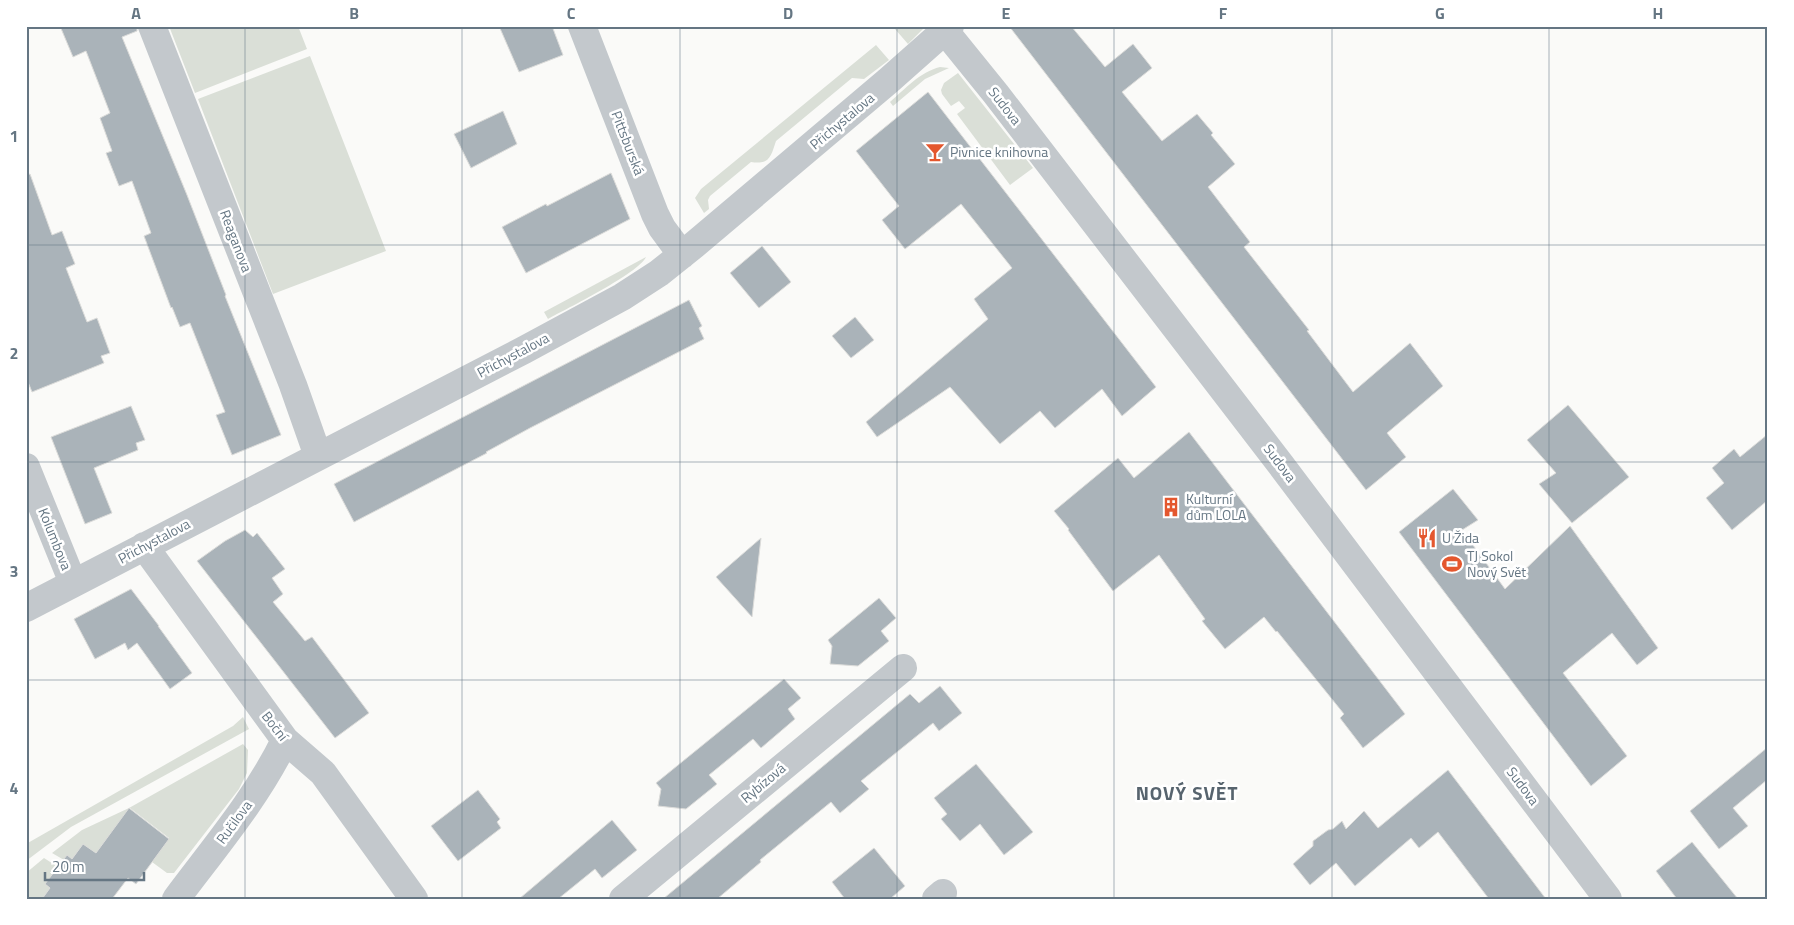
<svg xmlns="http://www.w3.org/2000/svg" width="1794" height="925" font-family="'Titillium Web',sans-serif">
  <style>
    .green { fill: #dadfd7 }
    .building { fill: #aab3b9; stroke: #dcdcda }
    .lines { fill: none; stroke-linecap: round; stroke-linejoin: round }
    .minor { stroke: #c3c8cc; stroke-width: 28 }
    .grid { fill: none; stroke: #657683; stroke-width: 1; stroke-opacity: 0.55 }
    .labels { text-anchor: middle; stroke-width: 5; stroke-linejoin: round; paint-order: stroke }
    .street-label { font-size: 14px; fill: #657683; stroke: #fff }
    .poi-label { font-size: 14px; fill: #657683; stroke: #fff; text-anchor: start }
    .district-label { font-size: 19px; font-weight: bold; letter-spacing: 1px; fill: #57646e; stroke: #fff }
    .neatline { fill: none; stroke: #657683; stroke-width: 2 }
    .grid-label { font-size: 16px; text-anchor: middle; font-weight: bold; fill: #657683 }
  </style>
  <rect width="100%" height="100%" fill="#fafaf8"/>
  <!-- green -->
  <path class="green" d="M169,26H298L307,49L195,93Z
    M898,26H926L908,44L895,29Z
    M876,45L889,60L864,79L852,78L776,141C771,156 770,165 751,162L710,196L708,200L709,209L704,213L695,198L701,189Z
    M310,56L386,251L273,294L198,99Z
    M940,67L949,68L925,79L893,106L890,102C905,89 920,72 940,67Z
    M958,73L1033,168L1010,185L957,114L965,108L959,101L951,106L942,94L941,90L944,83Z
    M646,257C639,273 566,309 548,319L544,312Z
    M243,717L249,729L71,827L26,861V844L233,726Z
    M243,744L248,750L247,773L239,789L174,873H167L152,862L169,838L130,808L96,853L83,844L72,859L67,855L64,860L52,853L82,830L129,808Z
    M44,858L58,867L46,885L50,888L42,899H26V873Z"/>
  <!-- building -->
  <path class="building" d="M60,26H137V31L122,37L187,195L226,295L225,296L281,435L232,455L216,415L225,412L190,323L180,327L172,307L171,308L144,236L151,233L132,181L119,186L106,153L112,151L100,118L110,113L86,51L73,57Z
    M499,26H552L563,55L519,72Z
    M1009,26H1071L1105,67L1133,44L1152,68L1122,92L1162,141L1197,114L1213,133L1211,135L1235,164L1208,187L1250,242L1244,247L1309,330L1307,331L1353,392L1410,343L1443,386L1387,433L1406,457L1366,490Z
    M928,92L1156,387L1122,416L1102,389L1055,428L1040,411L1000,444L950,387L877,437L866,422L988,319L974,299L1012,268L961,204L905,249L882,220L899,206L856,151Z
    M503,111L517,144L471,168L454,134Z
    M611,173L630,219L526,273L502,227L546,204L547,206Z
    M30,174L52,235L62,231L75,264L66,268L87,322L97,318L110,353L101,356L104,363L32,392L26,377V175Z
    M762,246L791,282L759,308L730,273Z
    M689,300L702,326L699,328L704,339L530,428L486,452L487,453L354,522L334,484Z
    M855,317L874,340L851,358L832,336Z
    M1568,405L1629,477L1572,523L1539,484L1556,473L1527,440Z
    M131,406L145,440L136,443L138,450L94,468L112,513L85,524L51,437Z
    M1189,432L1405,714L1363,748L1340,718L1344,714L1277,631L1276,632L1264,617L1225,649L1202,621L1205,619L1159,555L1113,591L1068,530L1069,529L1054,511L1118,458L1134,478Z
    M1768,434V500L1732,530L1706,498L1724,483L1712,468L1734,449L1740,457Z
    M1453,489L1478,520L1462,530L1505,589L1570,526L1658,648L1637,665L1612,633L1563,673L1627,756L1591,786L1399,532Z
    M245,530L253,537L257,533L285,569L272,578L283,594L273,602L305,641L312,637L369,713L335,738L197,561L225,541Z
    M761,538L752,617L716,577Z
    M131,589L159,626H158L192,673L170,689L137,643L128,650L125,643L95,659L74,619Z
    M879,598L896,618L881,631L889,641L858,666L830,664L832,646L828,640Z
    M784,679L801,698L788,709L795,719L761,748L753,739L709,775L717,784L686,809L658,806L661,789L656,783Z
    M940,686L962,713L939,731L933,723L861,781L869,789L840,813L831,802L760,860L761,862L717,899H663L910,694L919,703Z
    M1768,747V779L1733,808L1748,826L1719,849L1690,811Z
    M976,764L1033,832L1004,855L980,824L960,841L941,819L947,814L934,798Z
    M1448,770L1546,899H1489L1438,832L1419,848L1411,838L1355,886L1336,863L1310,885L1293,864L1313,846V841L1328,830L1333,829L1342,821L1346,829L1364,811L1378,828Z
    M478,790L500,819L497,822L501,828L458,861L431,826Z
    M129,808L169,839L136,884L128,878L112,899H42L50,888L45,884L67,855L72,859L83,844L96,853Z
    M612,820L637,850L602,878L595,869L558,899H519Z
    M1692,842L1738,899H1677L1656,871Z
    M874,848L905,886L890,899H845L832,882Z"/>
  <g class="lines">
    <!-- minor -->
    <path class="minor" d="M152,26L293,385L318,456
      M582,26L655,214L662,228L682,255
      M945,31L996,94L1281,465L1608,899
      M26,467L73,583
      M144,546L285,740L323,773L414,899
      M26,608L524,350L622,297L659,273L694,245L888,81L950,26
      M176,899C214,848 257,798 285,740
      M623,899L903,668
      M936,899L943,893"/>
  </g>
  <!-- grid -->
  <path class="grid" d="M245,26V899M462,26V899M680,26V899M897,26V899M1114,26V899M1332,26V899M1549,26V899M26,245H1768M26,462H1768M26,680H1768"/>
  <!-- icons -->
  <defs>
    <symbol id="bar-bare" viewBox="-9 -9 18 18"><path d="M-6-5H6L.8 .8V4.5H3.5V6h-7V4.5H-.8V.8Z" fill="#e4572e" stroke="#fff" stroke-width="2.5" paint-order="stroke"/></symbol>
    <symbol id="building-bare" viewBox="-9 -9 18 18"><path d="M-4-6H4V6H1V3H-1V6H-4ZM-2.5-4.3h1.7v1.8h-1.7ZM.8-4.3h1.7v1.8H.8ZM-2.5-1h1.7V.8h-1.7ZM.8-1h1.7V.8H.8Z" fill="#e4572e" stroke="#fff" stroke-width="2.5" paint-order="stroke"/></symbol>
    <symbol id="restaurant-bare" viewBox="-9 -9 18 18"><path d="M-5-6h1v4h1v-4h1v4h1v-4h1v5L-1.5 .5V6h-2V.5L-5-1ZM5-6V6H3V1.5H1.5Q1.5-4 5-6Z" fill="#e4572e" stroke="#fff" stroke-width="2.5" paint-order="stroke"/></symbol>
    <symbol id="stadium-bare" viewBox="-9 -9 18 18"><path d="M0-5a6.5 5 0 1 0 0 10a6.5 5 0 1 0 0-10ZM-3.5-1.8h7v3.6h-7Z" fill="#e4572e" stroke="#fff" stroke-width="2.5" paint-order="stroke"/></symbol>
  </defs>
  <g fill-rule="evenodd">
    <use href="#bar-bare" x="921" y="138" width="28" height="28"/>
    <use href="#building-bare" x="1157" y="493" width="28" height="28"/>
    <use href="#restaurant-bare" x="1413" y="524" width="28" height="28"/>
    <use href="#stadium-bare" x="1438" y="550" width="28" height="28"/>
  </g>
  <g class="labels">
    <!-- street labels -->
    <g class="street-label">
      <text transform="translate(1005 106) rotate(52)" y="5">Sudova</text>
      <text transform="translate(842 121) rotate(-40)" y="5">Přichystalova</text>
      <text transform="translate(628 143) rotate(69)" y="5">Pittsburská</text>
      <text transform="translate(236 241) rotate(69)" y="5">Reaganova</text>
      <text transform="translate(513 355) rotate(-28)" y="5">Přichystalova</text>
      <text transform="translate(1280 463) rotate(53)" y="5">Sudova</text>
      <text transform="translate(55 539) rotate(68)" y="5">Kolumbova</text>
      <text transform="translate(154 541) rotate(-28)" y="5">Přichystalova</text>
      <text transform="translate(275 726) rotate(52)" y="5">Boční</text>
      <text transform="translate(763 783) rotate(-40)" y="5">Rybízová</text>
      <text transform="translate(1523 786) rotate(53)" y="5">Sudova</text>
      <text transform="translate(234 822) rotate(-54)" y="5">Ručilova</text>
    </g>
    <!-- poi labels -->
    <g class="poi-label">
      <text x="950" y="157">Pivnice knihovna</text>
      <text x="1186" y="504">Kulturní<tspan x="1186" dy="16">dům LOLA</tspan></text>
      <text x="1442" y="543">U Žida</text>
      <text x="1467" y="561">TJ Sokol<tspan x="1467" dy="16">Nový Svět</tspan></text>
    </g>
    <!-- district labels -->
    <g class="district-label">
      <text x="1187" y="800">NOVÝ SVĚT</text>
    </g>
  </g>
  <!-- border -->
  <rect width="1794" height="925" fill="none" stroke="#ffffff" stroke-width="55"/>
  <!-- scale -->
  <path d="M45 872v8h99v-8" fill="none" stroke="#657683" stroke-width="2.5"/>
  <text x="52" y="872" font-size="15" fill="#657683" stroke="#ffffff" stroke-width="4" paint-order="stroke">20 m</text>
  <rect x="28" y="28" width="1738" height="870" class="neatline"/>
  <g class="grid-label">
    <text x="136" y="19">A</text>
    <text x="354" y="19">B</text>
    <text x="571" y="19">C</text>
    <text x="788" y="19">D</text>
    <text x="1006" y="19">E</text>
    <text x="1223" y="19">F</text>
    <text x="1440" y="19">G</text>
    <text x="1658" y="19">H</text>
    <text x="14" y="142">1</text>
    <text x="14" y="359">2</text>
    <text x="14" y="577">3</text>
    <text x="14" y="794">4</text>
  </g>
</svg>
